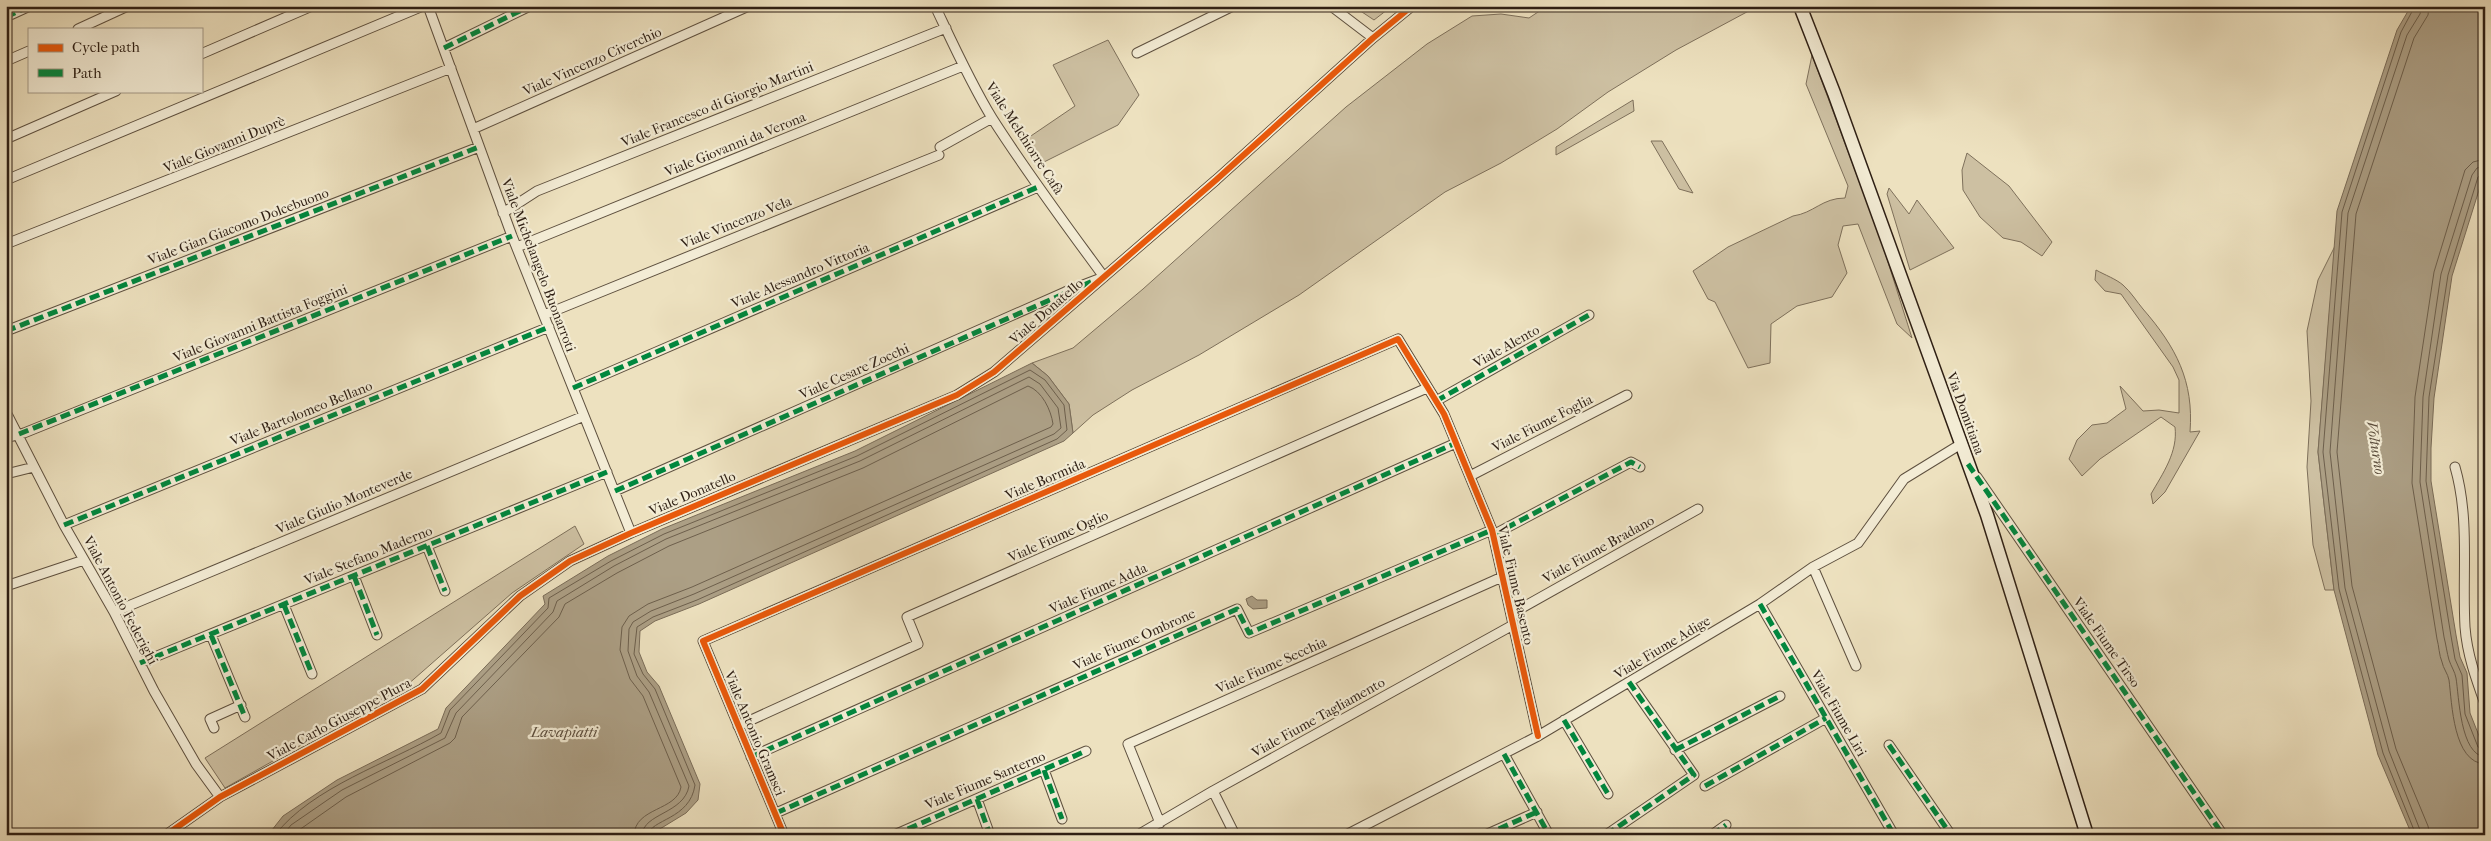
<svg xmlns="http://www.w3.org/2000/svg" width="2491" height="841" font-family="'IM FELL French Canon',serif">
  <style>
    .green { fill: #cdc0a2; stroke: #7e705b }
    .water { fill: #ac9f85; stroke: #7a6c58 }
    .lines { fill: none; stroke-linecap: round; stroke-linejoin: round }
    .shore { stroke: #6d5f4c; stroke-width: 1 }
    .street-casing { stroke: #5e503f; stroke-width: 11 }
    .secondary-casing { stroke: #2e1f14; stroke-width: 15 }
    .street { stroke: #f3ecd5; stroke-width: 9 }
    .secondary { stroke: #f3ecd5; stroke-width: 12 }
    .quiet { stroke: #00873e; stroke-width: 5; stroke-dasharray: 10 5; stroke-linecap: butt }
    .cycleway-casing { stroke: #f3ecd5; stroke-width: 9 }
    .cycleway { stroke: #e8590c; stroke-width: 6 }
    .labels { text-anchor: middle; stroke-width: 4.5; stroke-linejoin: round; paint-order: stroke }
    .street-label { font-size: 14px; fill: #2e1f14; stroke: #f3ecd5 }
    .water-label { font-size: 15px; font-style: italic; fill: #5a4c3c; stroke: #f3ecd5 }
  </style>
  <rect width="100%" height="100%" fill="#ede1bf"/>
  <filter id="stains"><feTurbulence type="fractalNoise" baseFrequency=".004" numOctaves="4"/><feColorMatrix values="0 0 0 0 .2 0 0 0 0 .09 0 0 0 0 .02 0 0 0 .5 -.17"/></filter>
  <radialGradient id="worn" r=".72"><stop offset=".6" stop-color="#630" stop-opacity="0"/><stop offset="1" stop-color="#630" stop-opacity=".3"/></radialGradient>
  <!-- green -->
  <path class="green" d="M1353,6H1392L1374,20Z
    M1547,6H1758L1676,50L1608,92L1557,129L1501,163L1445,192L1299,295L1199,355L1132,390L1093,415L1073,433L1069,404L1048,376L1032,363L1073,348L1143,289L1346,107L1427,44L1472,16L1501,14L1529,18Z
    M1108,40L1139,95L1118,125L1040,164L1022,142L1075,106L1053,65Z
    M1812,55L1881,240L1912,338L1897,324L1858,224L1843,226L1838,245L1847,273L1832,297L1797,306L1771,324L1770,363L1748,368L1715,302L1708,299L1693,271L1728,247L1793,216C1814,213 1822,198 1845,198L1848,186L1806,84Z
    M1633,100L1634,111L1556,155V147Z
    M1651,141H1662L1693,193L1679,189Z
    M1967,153L2009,186L2052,242L2042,256L2021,242L2003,238L1980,217L1963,190L1962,170Z
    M1889,188L1909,214L1917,200L1954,248L1910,270L1887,194Z
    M2335,246L2318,452L2334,590H2325L2313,545L2307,467L2311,401L2307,331L2318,280Z
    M2096,270C2105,275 2116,279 2123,285C2131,292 2137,302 2143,309C2176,347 2194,381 2190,432L2200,431L2165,492L2153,504L2151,494C2163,473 2178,452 2175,427L2161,417L2100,459L2082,476L2069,459L2077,440L2092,425L2107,423L2126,409L2120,386L2143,411L2159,410L2179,413V380L2173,367L2121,294L2105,291L2095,280Z
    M575,526L584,544L512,593L406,686L225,788L205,758Z"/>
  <!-- water -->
  <path class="water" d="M2411,6H2485V171L2452,276L2434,398L2431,448V481L2456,635L2460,657L2467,673L2470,713L2485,751V835H2412L2378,755L2334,590L2318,452L2337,211L2397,30Z
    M1032,363L1048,376L1069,404L1073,433L1064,441L699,604L655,621L640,631L639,652L647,672L659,686L700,784L698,800L686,813L650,835H268L283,816L337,780L438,729L446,708L545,604L543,596L608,556L662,529L855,451Z
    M1252,596L1257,600H1267V608L1253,609L1248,605L1246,599Z"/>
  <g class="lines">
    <!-- shore -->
    <path class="shore" d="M2415,6L2401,32L2342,212L2323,452L2339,589L2383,753L2416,835
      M2422,6L2420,14L2407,35L2348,213L2330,452L2345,588L2389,751L2422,835
      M2429,6L2428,15L2414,38L2356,214L2337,452L2352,586L2396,749L2428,826L2430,835
      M2485,159L2473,162L2465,170L2434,272L2415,397L2412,483L2437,639C2439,646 2439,655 2442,662C2443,668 2448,674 2449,680C2452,703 2453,763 2485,764
      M2485,166L2477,168L2472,175L2441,274L2423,397L2420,482L2444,637C2446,645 2447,653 2449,660C2451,666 2455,672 2456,678C2459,696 2460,755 2485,757
      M2485,173L2478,177L2448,275L2429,397L2426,481L2451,636L2455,659L2462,675L2465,714L2478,747L2485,750
      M275,835C312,787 389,763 441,733L450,710L548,608L549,598L611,561L664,534L857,456L1030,370L1045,380L1064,405L1067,430L1057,439L697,600L653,617L637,627L634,654L643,674L655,689L695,785C690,820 650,819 648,835
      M283,835L291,825L342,790L445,738L456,713L553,612L557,601L614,566L666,539L860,461L1029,377L1040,384L1058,408L1061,428L1054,434L694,594L651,611L633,622L629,629L628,651L637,676L649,692L689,786C684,814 643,813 642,835
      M292,835L346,797L450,743L455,738L462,717L559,617L565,604L617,573L669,546L863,468L1028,386C1042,391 1051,410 1053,424L1051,427L692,587L648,604L629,616L622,627L620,650L630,679L643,696L681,787C677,811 635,807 634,835"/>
    <defs>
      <path id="street" d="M428,6L512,236L631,533
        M1331,6L1373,38
        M6,17L30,6
        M78,29L128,6
        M444,48L530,6
        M1137,53L1233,6
        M201,54L312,6
        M6,61L29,51
        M473,129L749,6
        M6,139L116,91
        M940,147L992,118
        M6,180L423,6
        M503,213L537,191L946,28
        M6,244L451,68
        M517,247L963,66
        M544,315L939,155
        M6,331L479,147
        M573,388L1038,187
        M1436,401L1589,315
        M6,412L64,525L114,612L154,691L196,764L220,797
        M6,438L24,433L512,236
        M2455,467C2470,519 2462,574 2465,627C2467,654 2476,679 2485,704
        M6,474L34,467
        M1470,476L1627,395
        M1977,477L2223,835
        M615,491L1065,292L1104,277C1066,225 1027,173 992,118C970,82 953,44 935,6
        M64,525L549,327
        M1493,535L1631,462L1640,467
        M427,546L445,591
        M1813,567L1856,666
        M354,576L377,635
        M6,586L84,560
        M1760,604L1894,835
        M284,605L312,674
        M114,612L584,416
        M1511,614L1698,509
        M211,635L245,717
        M140,663L607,472
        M1564,720L1608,794
        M738,726L918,644L907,617L1427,388
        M214,728L210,719L241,705
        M1889,745L1951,835
        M1675,750L1780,696
        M1504,754L1549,835
        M751,757L1456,443
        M1044,770L1062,819
        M1705,786L1826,718
        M1213,791L1235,835
        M977,799L990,835
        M776,813L1237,609L1249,633L1492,530
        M1160,823L1128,744L1502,577
        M166,835L220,797L422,689L520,596L570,561L631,533L957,395L994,372L1216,180L1373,38L1412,6
        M784,835L703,641L1398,339L1444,414L1492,530L1538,736
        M894,835L1086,751
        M1138,835L1213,791L1513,625
        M1346,835L1538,736L1760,604L1813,567L1858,543L1904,479L1961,444
        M1485,835L1537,812
        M1606,835L1694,775L1629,682
        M1712,835L1726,825"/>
      <path id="secondary" d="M1800,6L1834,93L1987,515L2087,835"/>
    </defs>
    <!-- street casing -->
    <use href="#street" class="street-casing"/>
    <!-- secondary casing -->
    <use href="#secondary" class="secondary-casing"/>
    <!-- street -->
    <use href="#street" class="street"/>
    <!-- secondary -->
    <use href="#secondary" class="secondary"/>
    <!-- quiet -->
    <path class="quiet" d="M6,17L30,6
      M444,48L530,6
      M6,331L479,147
      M573,388L1038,187
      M1436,401L1589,315
      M19,434L512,236
      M1968,464L2223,835
      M615,491L1093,281
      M64,525L549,327
      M1493,535L1631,462L1640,467
      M427,546L445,591
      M354,576L377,635
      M1760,604L1894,835
      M284,605L312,674
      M211,635L245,717
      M140,663L607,472
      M1564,720L1608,794
      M1889,745L1951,835
      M1675,750L1780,696
      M1504,754L1549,835
      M751,757L1456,443
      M1044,770L1062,819
      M1705,786L1826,718
      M977,799L990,835
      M776,813L1237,609L1249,633L1492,530
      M894,835L1086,751
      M1485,835L1537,812
      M1606,835L1694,775L1629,682
      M1712,835L1726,825"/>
    <defs>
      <path id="cycleway" d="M166,835L220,797L422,689L520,596L570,561L631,533L957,395L994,372L1216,180L1373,38L1412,6
        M784,835L703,641L1398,339L1444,414L1492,530L1538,736"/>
    </defs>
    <!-- cycleway casing -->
    <use href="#cycleway" class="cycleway-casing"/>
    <!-- cycleway -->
    <use href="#cycleway" class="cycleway"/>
  </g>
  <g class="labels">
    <!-- street labels -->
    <g class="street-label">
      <text transform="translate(592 61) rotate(-24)" y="5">Viale Vincenzo Civerchio</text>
      <text transform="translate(717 104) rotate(-22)" y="5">Viale Francesco di Giorgio Martini</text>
      <text transform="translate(1025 138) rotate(57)" y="5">Viale Melchiorre Cafà</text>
      <text transform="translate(224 144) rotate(-22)" y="5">Viale Giovanni Duprè</text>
      <text transform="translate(735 144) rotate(-22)" y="5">Viale Giovanni da Verona</text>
      <text transform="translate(736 222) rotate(-22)" y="5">Viale Vincenzo Vela</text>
      <text transform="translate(238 226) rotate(-21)" y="5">Viale Gian Giacomo Dolcebuono</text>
      <text transform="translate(539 265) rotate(69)" y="5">Viale Michelangelo Buonarroti</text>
      <text transform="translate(800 275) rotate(-23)" y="5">Viale Alessandro Vittoria</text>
      <text transform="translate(1046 311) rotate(-41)" y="5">Viale Donatello</text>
      <text transform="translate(260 323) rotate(-22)" y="5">Viale Giovanni Battista Foggini</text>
      <text transform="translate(1506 346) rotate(-29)" y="5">Viale Alento</text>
      <text transform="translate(854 371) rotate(-24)" y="5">Viale Cesare Zocchi</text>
      <text transform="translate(301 413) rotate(-22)" y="5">Viale Bartolomeo Bellano</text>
      <text transform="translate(1966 413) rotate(70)" y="5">Via Domitiana</text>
      <text transform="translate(1542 423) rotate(-27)" y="5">Viale Fiume Foglia</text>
      <text transform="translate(1045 479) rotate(-23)" y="5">Viale Bormida</text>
      <text transform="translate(692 493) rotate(-23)" y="5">Viale Donatello</text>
      <text transform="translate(344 501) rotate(-23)" y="5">Viale Giulio Monteverde</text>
      <text transform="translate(1058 536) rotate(-24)" y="5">Viale Fiume Oglio</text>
      <text transform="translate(1598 549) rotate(-29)" y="5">Viale Fiume Bradano</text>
      <text transform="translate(368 555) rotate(-22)" y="5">Viale Stefano Maderno</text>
      <text transform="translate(1516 585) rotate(77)" y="5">Viale Fiume Basento</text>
      <text transform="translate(1098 588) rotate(-24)" y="5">Viale Fiume Adda</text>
      <text transform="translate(121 600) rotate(62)" y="5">Viale Antonio Federighi</text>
      <text transform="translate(1134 639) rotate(-24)" y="5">Viale Fiume Ombrone</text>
      <text transform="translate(2107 642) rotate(55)" y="5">Viale Fiume Tirso</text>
      <text transform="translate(1662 647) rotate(-31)" y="5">Viale Fiume Adige</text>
      <text transform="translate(1271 665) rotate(-24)" y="5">Viale Fiume Secchia</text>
      <text transform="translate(1839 713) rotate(60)" y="5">Viale Fiume Liri</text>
      <text transform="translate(1318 717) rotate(-29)" y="5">Viale Fiume Tagliamento</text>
      <text transform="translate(339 719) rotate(-28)" y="5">Viale Carlo Giuseppe Plura</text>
      <text transform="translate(755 733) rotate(67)" y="5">Viale Antonio Gramsci</text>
      <text transform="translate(985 780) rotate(-23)" y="5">Viale Fiume Santerno</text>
    </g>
    <!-- water labels -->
    <g class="water-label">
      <text transform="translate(2376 448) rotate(81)" y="5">Volturno</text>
      <text x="564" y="737">Lavapiatti</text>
    </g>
  </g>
  <!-- margin -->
  <rect width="2491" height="841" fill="none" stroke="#ede1bf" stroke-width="25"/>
  <rect x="8" y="8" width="2476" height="826" fill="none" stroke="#2e1f14" stroke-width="2.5"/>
  <rect x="12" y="12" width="2466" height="816" fill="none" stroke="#2e1f14"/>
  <!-- legend -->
  <rect x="28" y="28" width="175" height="65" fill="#f3ecd5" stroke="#a49a88"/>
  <rect x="38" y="44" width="25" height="8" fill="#e8590c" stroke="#a49a88"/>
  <text x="72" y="52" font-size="15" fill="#2e1f14">Cycle path</text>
  <rect x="38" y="69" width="25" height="8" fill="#00873e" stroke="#a49a88"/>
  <text x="72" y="78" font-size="15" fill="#2e1f14">Path</text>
  <rect width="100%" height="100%" filter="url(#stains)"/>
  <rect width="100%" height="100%" fill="url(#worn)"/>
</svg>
